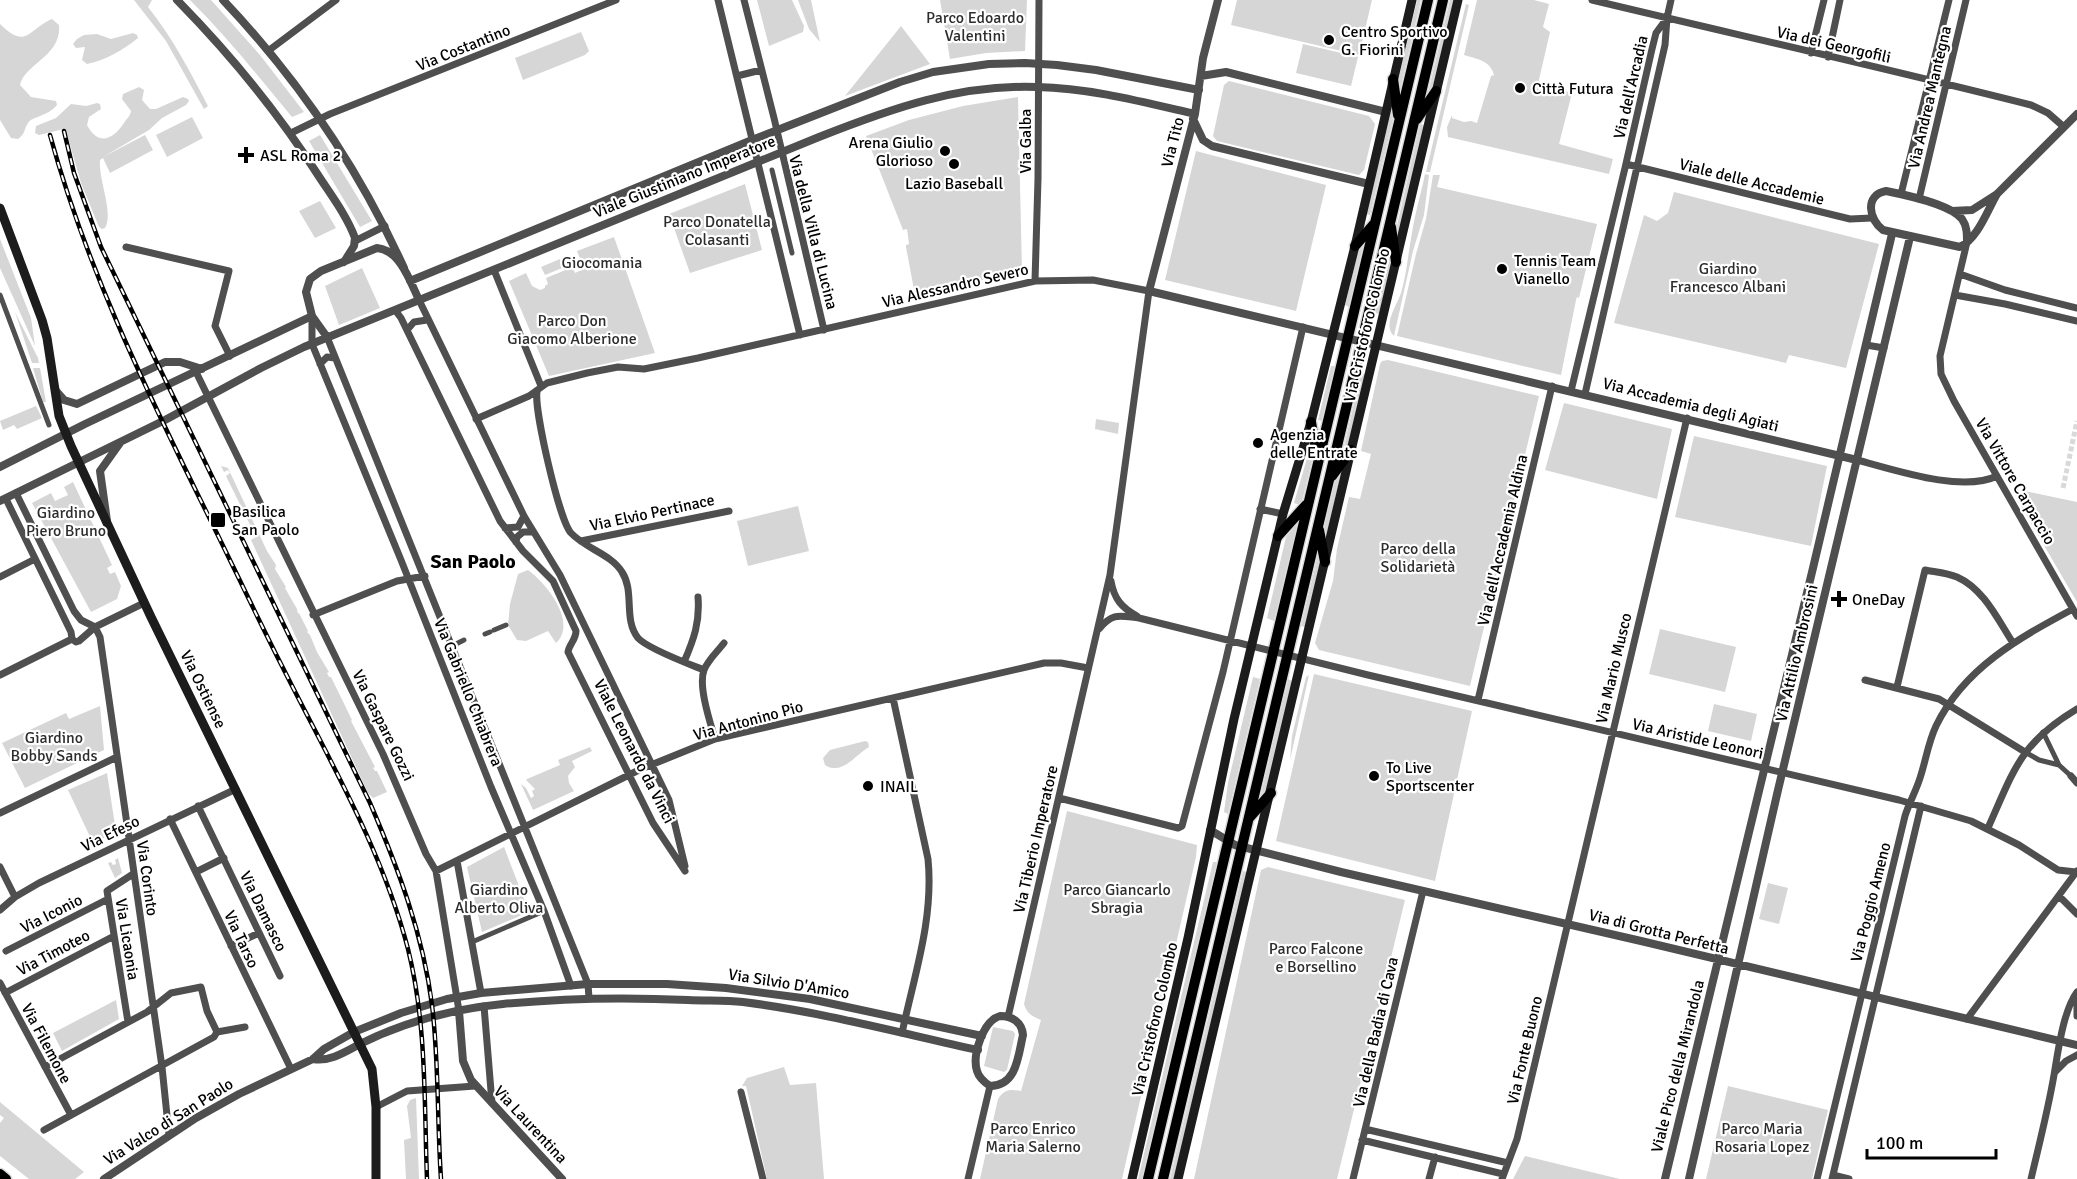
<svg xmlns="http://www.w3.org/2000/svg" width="2077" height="1179" font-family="Signika,sans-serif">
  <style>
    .green { fill: #d6d6d6 }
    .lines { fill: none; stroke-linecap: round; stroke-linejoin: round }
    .pedestrian-tunnel { stroke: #d9d9d9; stroke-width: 5; stroke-dasharray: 5 2.5; stroke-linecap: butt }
    .primary-casing { stroke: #dbdbdb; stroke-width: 13 }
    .pedestrian { stroke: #4f4f4f; stroke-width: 5 }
    .minor { stroke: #4f4f4f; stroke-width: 7 }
    .tertiary { stroke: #4f4f4f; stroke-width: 8 }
    .secondary { stroke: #1c1c1c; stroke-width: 9 }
    .primary { stroke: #000; stroke-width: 10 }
    .rail-casing { stroke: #000; stroke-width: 4.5 }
    .rail { stroke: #fff; stroke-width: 2; stroke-dasharray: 7; stroke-linecap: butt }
    .poi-dot { fill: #000; stroke: #fff; stroke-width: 2 }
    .labels { text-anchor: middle; stroke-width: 4.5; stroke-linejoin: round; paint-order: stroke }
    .park-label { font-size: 16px; fill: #2d2d2d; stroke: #fff }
    .poi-label { font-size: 16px; fill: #000; stroke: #fff; text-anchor: start }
    .street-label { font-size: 16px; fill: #000; stroke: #fff }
    .quarter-label { font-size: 20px; font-weight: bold; fill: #000; stroke: #fff }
  </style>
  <rect width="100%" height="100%" fill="#fff"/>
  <!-- green -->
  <path class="green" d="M134,0H152L148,7C172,37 190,71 208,106L204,109L166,41Z
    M190,0H211L260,55L304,112L292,117C259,77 227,37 190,0Z
    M757,0H792L804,26L803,32L769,46Z
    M798,0H811L820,42L809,29Z
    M940,0H1027L1025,51L986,53L950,59Z
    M1237,0H1372L1359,55L1231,25Z
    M1417,0H1421L1399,95L1398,81Z
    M1450,0H1454L1432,91L1426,101Z
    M1477,0H1534L1549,4L1543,27L1550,32L1538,84L1572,93L1559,144L1613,159L1609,174L1448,137L1447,127L1452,115V118L1464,122L1471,121L1477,123L1491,76L1494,75C1490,60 1477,59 1464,55Z
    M1466,4L1469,5L1430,172H1426Z
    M52,19L59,25C62,56 24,64 20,85L31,97L56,101L57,105C47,117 32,116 28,123C23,131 26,133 18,139L11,138L0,120V24C27,50 27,30 52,19Z
    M901,26L930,64L845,96Z
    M581,32L589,51L585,55L523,80L515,58Z
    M133,33L137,35L138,38C123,50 106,60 87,64L82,60L85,47L76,48L73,44L77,39L84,35L97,34L111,39Z
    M1303,44L1358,57L1351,86L1296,73Z
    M1229,81L1369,116L1375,124L1364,170L1359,175L1217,141L1213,136L1224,85Z
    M139,87L144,90L142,100L150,109H156L183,97L188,99L189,101L186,105L162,118L149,130L103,157L145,135L153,150L110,173L103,158L100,160C98,179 114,213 105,228L102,229L99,227L81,183L66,131L64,129L39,135L35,133L36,126L56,118L71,104L86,106L97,103L100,104L101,109L89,117L87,125C98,146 113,140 124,123C127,118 130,117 131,111L122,99L123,94Z
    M1018,97L1022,271L915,295L906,247V245L909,244L907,229L903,230L866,136L909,120L963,106Z
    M1394,97L1395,112L1370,215L1366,214Z
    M192,117L203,138L167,157L156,135Z
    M1420,124L1424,125L1397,243L1396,230Z
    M320,135L372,221L360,227L309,141Z
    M1196,151L1326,185L1296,311L1165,280Z
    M1425,174L1429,175L1424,215L1413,251L1394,336C1382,325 1397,305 1401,293C1407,273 1408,253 1412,233C1415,213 1421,194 1425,174Z
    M1433,175H1440L1437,187L1597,224L1579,298L1577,297L1576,300L1561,375L1397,336L1416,254L1426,219Z
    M745,184L762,250L690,273L669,214Z
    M1674,192L1879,244L1846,368L1789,355L1786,363L1614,323L1644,215L1657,221L1668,213Z
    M320,201L336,228L315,238L299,211Z
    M614,237L655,353L549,376L509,281L526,273L532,286L540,290L545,288V286L548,284L546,278L573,267L575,273L584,269L577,251Z
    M0,239L31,318L35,346L0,268Z
    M1365,239L1349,307L1345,305L1359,248Z
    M1390,249L1393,257L1379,314L1375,313Z
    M560,259L562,268L545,275L541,267Z
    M362,268L380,308L339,325L325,286Z
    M15,312L38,358L39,363H32Z
    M1388,360L1539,396L1470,686L1319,650L1315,643L1333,581L1337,549L1349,497L1360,499L1371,454L1361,451L1380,364L1382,361Z
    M1331,366H1335L1322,421L1318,420Z
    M33,368H40L46,402H43Z
    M1361,373L1365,374L1349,447L1341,460Z
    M1564,403L1672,429L1657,499L1545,470Z
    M36,406L42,418L17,429L14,425L3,430L0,421Z
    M1096,419L1119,423L1118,434L1095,429Z
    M1694,436L1827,466L1811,546L1675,517Z
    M1312,441L1313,458L1301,505L1294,503Z
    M1343,465L1325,542C1322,520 1331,484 1343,465Z
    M221,466L228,468L267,551L276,565L275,569L286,587L285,588L297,609L298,614L299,613L308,631L307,632L310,635L317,652L329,672L327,673L329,677H331L352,720L351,721L375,767L373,768L375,771H377L387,792L373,798L368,793L251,540L256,537L226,476L230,473L228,470L224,472Z
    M73,482L112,565L107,568L110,574L115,572L121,586L117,599L91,612L32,503L51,493L55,501L68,495L64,487Z
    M2025,491L2077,502V602L2021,506Z
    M798,506L809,551L748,566L737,521Z
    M1299,520L1274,621L1267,618L1286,537Z
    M1320,546L1321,559L1305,627L1301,626Z
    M528,570C546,583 578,622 556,643L548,631L526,641L517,640L508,625L510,604L518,574Z
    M1660,629L1736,647L1725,692L1649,674Z
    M1314,674L1472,711L1435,881L1276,841Z
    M1309,675L1290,760L1292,736L1306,677Z
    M1253,677L1260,679L1228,814L1224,812L1228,783Z
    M1288,679L1292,681L1266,792L1259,802Z
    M1714,704L1757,714L1751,741L1708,731Z
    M100,706L104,750L25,788L2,743L66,713L69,719Z
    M865,741L868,742L869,747C855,755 842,776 825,765L823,758L830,750Z
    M590,747L592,751L572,761L575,767L568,776L569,783L574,791L533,810L521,784L526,788L531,798L534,796L532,791L535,789L526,780L527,779L560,765L558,760Z
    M107,773L116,832L93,843L68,790Z
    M1067,811L1197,845L1196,857L1122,1179H980L998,1099C1004,1089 1011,1089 1021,1091L1041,1020C1032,1016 1027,1014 1024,1004Z
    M504,847L529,912L482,932L467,867Z
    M118,858L122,873L115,878L108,863L111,862L113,865L116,864L115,860Z
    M1213,862H1217L1142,1179H1138Z
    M1268,867L1405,900L1337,1179H1194L1261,870Z
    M1243,871L1247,872L1174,1179H1170Z
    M1768,883L1788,888L1779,924L1759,919Z
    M116,1000L119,1019L62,1051L53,1033Z
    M993,1027L1013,1031L1015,1034L1007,1070L1004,1072L984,1066Z
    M784,1067L790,1085L816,1083L824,1179H767L746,1086H742L747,1078Z
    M1728,1086L1828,1110L1812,1179H1706Z
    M416,1098L419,1179H406L404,1140L411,1138L407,1106L410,1100Z
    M0,1102L84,1172L75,1179H29L0,1156V1123L4,1118L0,1115Z
    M1525,1156L1620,1179H1513Z"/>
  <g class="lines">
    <!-- pedestrian-tunnel -->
    <path class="pedestrian-tunnel" d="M2063,488L2077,421"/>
    <defs>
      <path id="primary" d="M1393,79L1398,115
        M1417,119L1436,91
        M1391,227L1396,262
        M1355,246L1374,224
        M1311,422L1317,457
        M1332,476L1351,450
        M1319,530L1325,562
        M1278,536L1306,505
        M1250,817L1271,793
        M0,1174L6,1179
        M1148,1179L1428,0
        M1163,1179L1443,0"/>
    </defs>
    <!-- primary casing -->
    <use href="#primary" class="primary-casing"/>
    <!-- pedestrian -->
    <path class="pedestrian" d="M772,170L792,253
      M0,295L49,425
      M494,630L506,625
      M485,634L490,632
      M452,646L464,640
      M2025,752L2039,760L2059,765L2043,732
      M2059,765L2071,776
      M472,942L544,911"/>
    <!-- minor -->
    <path class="minor" d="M718,0L800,335
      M744,0L774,118L824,330
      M1592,0C1738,35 1885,68 2031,105L2048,113L2064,127
      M268,51L336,0
      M1811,53L1824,0
      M1828,57L1840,0
      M737,76L761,70
      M291,133L330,114L616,0
      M1626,164L1850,219L1872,218
      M1901,194L1949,0
      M1919,199L1966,0
      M355,241L385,226
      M1967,242L1940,356L1941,374L1954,401L2077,616
      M126,247L229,271L215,326L230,356
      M494,270L541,386
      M1960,274L2005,290L2077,308
      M1035,281L1038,179L1039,0
      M1955,295L2005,304L2077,321
      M419,300L524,516L560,575L669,800L685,866
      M395,310L401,318L500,521L523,551L553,581L576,631C576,640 569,644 568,652L653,823L685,871
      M312,316V344L401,560L491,787L544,911L571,986
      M407,330L414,322L427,320
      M327,337L584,974L588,984L589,998
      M1866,345L1884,348
      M320,364L327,357L335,358
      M196,372L383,754L426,854L436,871L459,1011
      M1571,391L1625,168L1652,49L1656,33L1667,18
      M537,392C534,409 559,520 571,533C586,549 611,554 622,572C635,592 623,619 638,638C648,649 689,664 704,670
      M1585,394L1665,45L1667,18L1671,0
      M476,419L529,396L547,383L587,373L618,367L644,369L698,358L1035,281L1093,280L1149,291L1110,575L1008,1017
      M1857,460C1895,470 1962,493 1997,476
      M16,493L74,611L81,620L95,627L144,603
      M6,499L71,632L72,639
      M1260,509L1283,514
      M505,528L518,527L524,516
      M581,541L729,511
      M516,542L517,537L523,532H533
      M0,577L35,559
      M1111,581C1114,599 1122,608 1137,616
      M313,615L397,581L425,576
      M1099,629C1113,612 1120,616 1139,618L1368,675L1899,800L1971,821L2019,845L2058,870L2076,872
      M72,639L76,642L79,641L95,627L100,637L162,1067L169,1135
      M684,662C694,639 700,622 698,597
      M0,675L72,639
      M1865,680L1939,699L2025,752
      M1897,687L1925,570C1935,572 1947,573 1957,577C1984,589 1998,620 2013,643
      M893,698L928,859C934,919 914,976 902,1033
      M1478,700L1552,386
      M715,739C710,722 698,686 704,670C708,660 718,651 724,643
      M2071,776L2077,783
      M1059,798L1178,828L1182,826L1223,672L1303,327
      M198,806L280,976
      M0,813L117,757
      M170,819L291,1069
      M1988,828C2014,770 2020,743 2077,709
      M457,861L481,993
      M0,867L15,897
      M436,871L641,769L715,739L1044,663H1061L1088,668
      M196,872L224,858
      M2059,896L2077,914
      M0,910L15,897L39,883L236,789
      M231,946L259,933
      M6,951L108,899
      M0,983L71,1115
      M5,993L114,936
      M2077,1002V1016
      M484,1006L492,1103
      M1967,1019L2077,871
      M128,1022L107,891L133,874
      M45,1067L147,1012L171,993L201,987L207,1011L217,1032L245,1027
      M2055,1072L2066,1061L2077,1055
      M741,1092L763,1179
      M376,1107L407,1091L475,1086
      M1365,1129L1508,1163
      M44,1130L214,1037L217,1032
      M1362,1140L1503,1174
      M1833,1175L1849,1179
      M968,1179L990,1086
      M1353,1179L1423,891
      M1429,1179L1435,1157
      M1502,1179L1517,1139L1687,418
      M1817,1179L1905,816C1909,803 1916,791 1920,778C1926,760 1928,743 1936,726C1964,668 2019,638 2073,609
      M1832,1179L1921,806
      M2031,1179C2039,1145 2048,1110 2054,1075C2058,1052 2063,1011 2077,992"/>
    <!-- tertiary -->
    <path class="tertiary" d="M177,0C230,54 277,111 318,175C331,195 347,216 355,238L354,246L344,262
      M223,0C298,79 359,169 404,268
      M1218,0L1203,58L1195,114L1149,291L1857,460
      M1201,76L1226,72L1386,112
      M1193,119L1203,140L1212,146L1369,184
      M1952,211L1972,210L1997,194L2077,114
      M1967,242C1967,234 1967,226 1962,219C1950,204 1906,195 1886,191C1864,195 1869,220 1883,230L1960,247C1978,238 1987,211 1997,194
      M410,281L752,140L900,82L933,72L989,64L1025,63L1057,65L1096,70L1199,90
      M327,337L312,316L306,292L310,279L321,271L377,248C400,250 410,281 419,300
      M56,391L64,400L77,404L165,362H180L202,369
      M0,467L85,424L312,316
      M0,501L165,420L261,368L304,347L819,137C890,109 959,84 1037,87C1090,88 1143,102 1195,114
      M107,521L100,471L120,443
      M1210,830L1235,845L1341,872L1641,941L2077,1045
      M459,1011L463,1061L471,1080L562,1179
      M1000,1016C1012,1016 1022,1022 1023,1035C1018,1056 1017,1086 990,1086C984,1082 979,1078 977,1071C972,1055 983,1021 1000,1016Z
      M313,1059C330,1062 345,1052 360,1044C404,1022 453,1009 503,1004C565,998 626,997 688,1000C706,1001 725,1000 743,1002C822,1012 900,1033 978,1050
      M104,1179L196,1118L239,1094L313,1059L324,1049L354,1032L401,1013L447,999L481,993L588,984H667L726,988L810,999L982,1036
      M1665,1179L1813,568L1892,234
      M1689,1179L1778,790L1910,237"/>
    <!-- secondary -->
    <path class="secondary" d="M0,208L42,320L47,338L59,416L71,446L151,617L372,1069L376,1107V1179
      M1132,1179L1188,938L1234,719L1283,514L1311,422L1355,246L1412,0
      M1178,1179L1458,0"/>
    <!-- primary -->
    <use href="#primary" class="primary"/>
    <defs>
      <path id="rail" d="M64,131L74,173L101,247L370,803C398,868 423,934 432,1005C439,1062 437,1121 441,1179
        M50,135C85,263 142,381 200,499C228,555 254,611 282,666C328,758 382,849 408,949C427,1025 424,1102 427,1179"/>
    </defs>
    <!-- rail casing -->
    <use href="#rail" class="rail-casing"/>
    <!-- rail -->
    <use href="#rail" class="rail"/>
  </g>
  <!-- markers -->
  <g class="poi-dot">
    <circle cx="1329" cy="40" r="6"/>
    <circle cx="1520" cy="88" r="6"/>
    <circle cx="945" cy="151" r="6"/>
    <path d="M243 146h6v6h6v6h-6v6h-6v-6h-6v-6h6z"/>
    <circle cx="954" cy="164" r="6"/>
    <circle cx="1502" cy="269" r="6"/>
    <circle cx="1258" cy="443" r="6"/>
    <rect x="210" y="512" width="16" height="16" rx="3"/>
    <path d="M1836 590h6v6h6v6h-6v6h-6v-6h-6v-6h6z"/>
    <circle cx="1374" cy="776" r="6"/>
    <circle cx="868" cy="786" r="6"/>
  </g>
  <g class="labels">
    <!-- park labels -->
    <g class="park-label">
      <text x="975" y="23">Parco Edoardo<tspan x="975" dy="18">Valentini</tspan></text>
      <text x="717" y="227">Parco Donatella<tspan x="717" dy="18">Colasanti</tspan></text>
      <text x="602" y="268">Giocomania</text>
      <text x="1728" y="274">Giardino<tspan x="1728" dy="18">Francesco Albani</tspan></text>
      <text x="572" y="326">Parco Don<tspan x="572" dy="18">Giacomo Alberione</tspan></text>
      <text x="66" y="518">Giardino<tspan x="66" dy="18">Piero Bruno</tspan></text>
      <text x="1418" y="554">Parco della<tspan x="1418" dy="18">Solidarietà</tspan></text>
      <text x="54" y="743">Giardino<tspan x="54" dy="18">Bobby Sands</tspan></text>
      <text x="499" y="895">Giardino<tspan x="499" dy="18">Alberto Oliva</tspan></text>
      <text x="1117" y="895">Parco Giancarlo<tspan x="1117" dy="18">Sbragia</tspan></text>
      <text x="1316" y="954">Parco Falcone<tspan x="1316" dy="18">e Borsellino</tspan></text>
      <text x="1033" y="1134">Parco Enrico<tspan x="1033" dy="18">Maria Salerno</tspan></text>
      <text x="1762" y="1134">Parco Maria<tspan x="1762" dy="18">Rosaria Lopez</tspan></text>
    </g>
    <!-- poi labels -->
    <g class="poi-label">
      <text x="1341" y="37">Centro Sportivo<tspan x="1341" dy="18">G. Fiorini</tspan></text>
      <text x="1532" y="94">Città Futura</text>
      <text x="933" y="148" text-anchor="end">Arena Giulio<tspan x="933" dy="18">Glorioso</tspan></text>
      <text x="260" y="161">ASL Roma 2</text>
      <text x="954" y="189" text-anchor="middle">Lazio Baseball</text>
      <text x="1514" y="266">Tennis Team<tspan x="1514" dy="18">Vianello</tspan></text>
      <text x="1270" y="440">Agenzia<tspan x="1270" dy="18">delle Entrate</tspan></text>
      <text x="232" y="517">Basilica<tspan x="232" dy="18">San Paolo</tspan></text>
      <text x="1852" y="605">OneDay</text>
      <text x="1386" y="773">To Live<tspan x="1386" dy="18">Sportscenter</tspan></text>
      <text x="880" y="792">INAIL</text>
    </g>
    <!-- street labels -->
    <g class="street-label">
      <text transform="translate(1834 44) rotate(13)" y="6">Via dei Georgofili</text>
      <text transform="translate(463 47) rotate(-22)" y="6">Via Costantino</text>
      <text transform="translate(1630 87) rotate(-77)" y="6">Via dell'Arcadia</text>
      <text transform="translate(1929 97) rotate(-77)" y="6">Via Andrea Mantegna</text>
      <text transform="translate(1025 141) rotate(-90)" y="6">Via Galba</text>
      <text transform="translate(1172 142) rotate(-76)" y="6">Via Tito</text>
      <text transform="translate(684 176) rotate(-22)" y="6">Viale Giustiniano Imperatore</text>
      <text transform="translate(1752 181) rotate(14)" y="6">Viale delle Accademie</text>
      <text transform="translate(814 232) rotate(76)" y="6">Via della Villa di Lucina</text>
      <text transform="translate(955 285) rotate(-13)" y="6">Via Alessandro Severo</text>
      <text transform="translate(1366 325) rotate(-77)" y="6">Via Cristoforo Colombo</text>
      <text transform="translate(1691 404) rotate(14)" y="6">Via Accademia degli Agiati</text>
      <text transform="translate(2016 481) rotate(60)" y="6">Via Vittore Carpaccio</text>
      <text transform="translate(652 512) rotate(-12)" y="6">Via Elvio Pertinace</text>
      <text transform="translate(1502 540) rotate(-77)" y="6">Via dell'Accademia Aldina</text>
      <text transform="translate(1796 653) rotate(-77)" y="6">Via Attilio Ambrosini</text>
      <text transform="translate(1613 668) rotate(-77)" y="6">Via Mario Musco</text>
      <text transform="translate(204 689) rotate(64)" y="6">Via Ostiense</text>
      <text transform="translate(469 692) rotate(68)" y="6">Via Gabriello Chiabrera</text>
      <text transform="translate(748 720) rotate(-15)" y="6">Via Antonino Pio</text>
      <text transform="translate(384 725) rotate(64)" y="6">Via Gaspare Gozzi</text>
      <text transform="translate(1698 738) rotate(13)" y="6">Via Aristide Leonori</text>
      <text transform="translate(635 751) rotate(63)" y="6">Viale Leonardo da Vinci</text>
      <text transform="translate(110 833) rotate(-26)" y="6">Via Efeso</text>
      <text transform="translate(1035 839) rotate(-77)" y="6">Via Tiberio Imperatore</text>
      <text transform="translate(148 878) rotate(82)" y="6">Via Corinto</text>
      <text transform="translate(1870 902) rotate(-76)" y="6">Via Poggio Ameno</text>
      <text transform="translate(264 911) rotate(64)" y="6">Via Damasco</text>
      <text transform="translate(51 913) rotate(-27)" y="6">Via Iconio</text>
      <text transform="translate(1659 931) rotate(14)" y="6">Via di Grotta Perfetta</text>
      <text transform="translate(128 939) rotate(81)" y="6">Via Licaonia</text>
      <text transform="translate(242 939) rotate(65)" y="6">Via Tarso</text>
      <text transform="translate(53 952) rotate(-28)" y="6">Via Timoteo</text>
      <text transform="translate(789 983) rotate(9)" y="6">Via Silvio D'Amico</text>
      <text transform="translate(1154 1019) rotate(-77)" y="6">Via Cristoforo Colombo</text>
      <text transform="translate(1375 1032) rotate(-77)" y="6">Via della Badia di Cava</text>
      <text transform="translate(47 1043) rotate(62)" y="6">Via Filemone</text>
      <text transform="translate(1524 1050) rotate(-77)" y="6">Via Fonte Buono</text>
      <text transform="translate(1677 1066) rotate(-76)" y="6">Viale Pico della Mirandola</text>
      <text transform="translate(168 1121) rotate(-32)" y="6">Via Valco di San Paolo</text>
      <text transform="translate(531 1124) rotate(47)" y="6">Via Laurentina</text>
    </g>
    <!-- quarter labels -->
    <g class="quarter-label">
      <text x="473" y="568">San Paolo</text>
    </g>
  </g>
  <!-- scale -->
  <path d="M1867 1149v9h129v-9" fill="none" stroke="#000000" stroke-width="3"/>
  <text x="1876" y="1149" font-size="18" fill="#000000" stroke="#ffffff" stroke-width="4.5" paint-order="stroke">100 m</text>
</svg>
